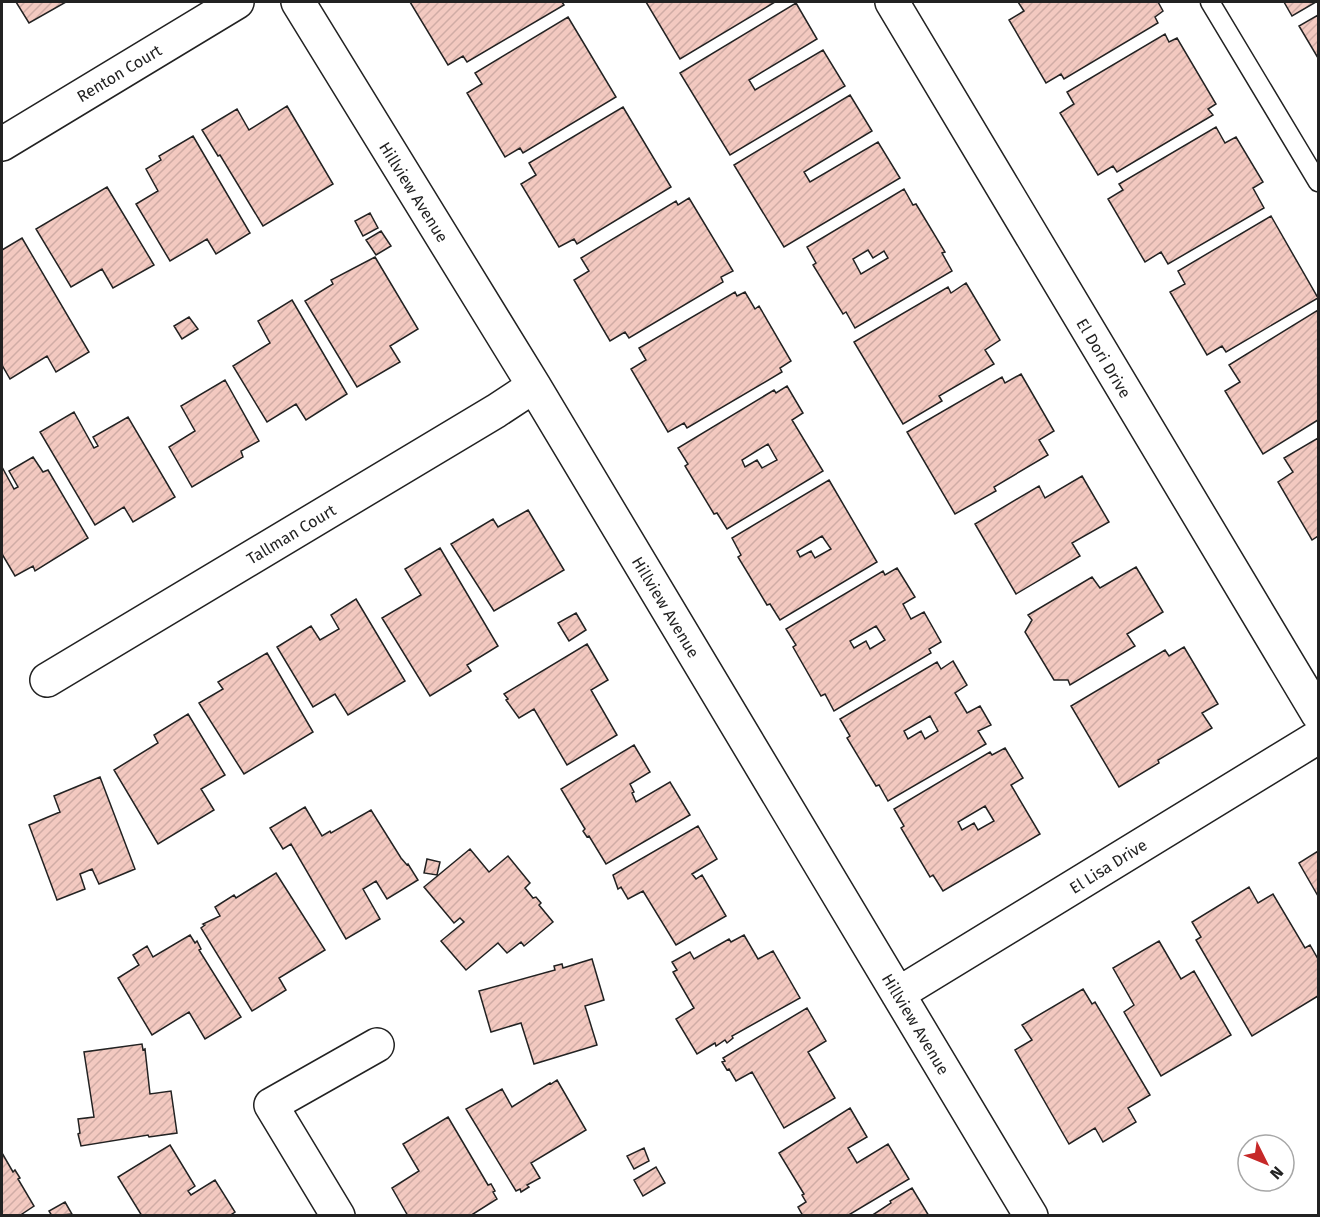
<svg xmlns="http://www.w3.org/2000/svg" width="1320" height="1217" font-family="'Fira Sans',sans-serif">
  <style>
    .building { fill: url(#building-hatch); stroke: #222; stroke-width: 1.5; fill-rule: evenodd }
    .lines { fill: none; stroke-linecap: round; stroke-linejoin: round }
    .lane-casing { stroke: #222; stroke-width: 21 }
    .street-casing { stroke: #222; stroke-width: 36 }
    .lane { stroke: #fff; stroke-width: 18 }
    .street { stroke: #fff; stroke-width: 33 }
    .labels { text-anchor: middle; stroke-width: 4.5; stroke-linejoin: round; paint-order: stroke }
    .street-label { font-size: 16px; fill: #222; stroke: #fff }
  </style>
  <defs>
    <pattern id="building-hatch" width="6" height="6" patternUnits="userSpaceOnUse" patternTransform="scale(1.5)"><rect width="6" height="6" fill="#f3c9c0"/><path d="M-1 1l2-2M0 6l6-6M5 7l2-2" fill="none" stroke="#d0aca5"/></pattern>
  </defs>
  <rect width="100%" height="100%" fill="#fff"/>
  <!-- building -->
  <path class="building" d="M16,2H66L29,23Z
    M410,2H562L564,5L467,62L463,56L448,65Z
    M646,2H775L680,59Z
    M1018,2H1158L1163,11L1155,17L1158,23L1064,79L1061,74L1046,83L1009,20L1024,11Z
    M1284,2H1316L1292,16Z
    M796,3L817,39L749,80L755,90L823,50L845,86L730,155L680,73Z
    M1318,15V58L1299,26Z
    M568,17L616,97L523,153L520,148L505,157L467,93L482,84L475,73Z
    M1165,34L1169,42L1177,38L1216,104L1208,109L1213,115L1117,172L1113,166L1098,175L1060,113L1074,104L1067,92Z
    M850,95L872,131L804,172L810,182L878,142L900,178L784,247L734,165Z
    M287,106L333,184L263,226L220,155L218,156L202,130L237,109L249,130Z
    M623,107L671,187L577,244L574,239L559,247L521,184L536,175L529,163Z
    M1216,127L1225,143L1236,137L1263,182L1253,188L1264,208L1168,264L1161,252L1145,262L1108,199L1123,190L1119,184Z
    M193,136L250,233L216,254L207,239L170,261L136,204L158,191L146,169L161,160L159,156Z
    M107,187L154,265L113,288L102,269L71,287L36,229Z
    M904,189L913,205L916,204L945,252L942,253L952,271L855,328L846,312L843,314L813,265L816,263L807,247ZM868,250L873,258L884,251L888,258L861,274L853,259Z
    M689,198L733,271L721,277L723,282L629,338L625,332L610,341L574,280L589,271L581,258L676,201L678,205Z
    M370,213L378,228L363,236L355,221Z
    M1271,216L1318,298L1226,352L1222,346L1207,355L1170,292L1185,284L1178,271Z
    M381,231L391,246L376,255L366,240Z
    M22,238L89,352L56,372L47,356L10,379L2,365V250Z
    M375,257L418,329L390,346L400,362L357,387L305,301L333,284L331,280Z
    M966,283L1000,340L985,350L994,364L939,396L942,401L903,424L854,342L948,287L951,293Z
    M735,292L737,296L745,292L755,309L759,306L791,361L780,368L782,372L687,428L684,423L668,432L631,369L646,360L639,348Z
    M292,300L347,394L306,420L296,404L267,422L233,366L270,343L258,321Z
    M1318,310V420L1263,454L1225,391L1240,382L1229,365Z
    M189,317L198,329L182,339L174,326Z
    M1021,374L1054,431L1039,440L1048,455L994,487L996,491L955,514L907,432L1002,377L1005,383Z
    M225,380L259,441L241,451L243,457L192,487L169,447L195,431L181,406Z
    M787,386L803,413L792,420L823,471L727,529L717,513L714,514L685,466L688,464L678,448L774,390L776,393ZM768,444L777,460L762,468L757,460L745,467L742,460Z
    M74,412L94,448L98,446L93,437L128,417L175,497L133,522L124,507L95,525L40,432Z
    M1318,438V536L1312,540L1278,482L1293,472L1284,458Z
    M33,457L43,472L48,470L88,538L35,571L33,566L15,576L2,554V467L14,489L18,487L9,471Z
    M1082,476L1109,522L1072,543L1080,556L1016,594L975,524L1039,486L1045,498Z
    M829,480L877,562L780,620L770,604L767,605L738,557L741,555L732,538ZM822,536L831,549L815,558L811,551L800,557L797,551Z
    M528,510L564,570L494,611L451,544L493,519L498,527Z
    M440,548L498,646L467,665L471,671L430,696L382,618L421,595L405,569Z
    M1136,567L1163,612L1127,634L1135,646L1070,685L1068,680H1054L1025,632L1032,620L1028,615L1092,577L1100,588Z
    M897,568L915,597L903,604L911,619L924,612L941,642L929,649L931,653L834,711L825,694L821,696L793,647L796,645L786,629L883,571L885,575ZM876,626L885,640L870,649L866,641L854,648L850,641Z
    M356,599L405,681L348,715L335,694L313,707L277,647L311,626L320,640L339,629L331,615Z
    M576,613L586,630L569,641L558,623Z
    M587,644L608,680L591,690L617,735L567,765L534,709L519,718L506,700L508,699L504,694Z
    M1184,647L1218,704L1202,713L1212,728L1158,760L1159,763L1119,787L1071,706L1165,650L1169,656Z
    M267,653L313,732L244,774L199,703L223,689L218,682Z
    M953,661L967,685L955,693L967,713L980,706L991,725L978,731L986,744L888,801L879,785L876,786L847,738L850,736L840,719L937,662L941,669ZM930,716L938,731L925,739L921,731L908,739L904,731Z
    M188,714L225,775L201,789L214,810L158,844L114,770L158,743L154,735Z
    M634,745L650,772L630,784L634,792L632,793L636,802L670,782L690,815L606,864L589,836L587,837L583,831L585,829L561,789Z
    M1005,748L1023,778L1011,785L1040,834L943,891L933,875L930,877L901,828L904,826L894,809L990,752L992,755ZM985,806L994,821L978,830L974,823L962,830L958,822Z
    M100,777L135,869L99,884L92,869L80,874L85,889L57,900L29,825L60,812L54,796Z
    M305,807L322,836L330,831L331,833L371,810L401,858L407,865L408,864L418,880L387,899L376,881L363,889L380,919L346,939L291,844L283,849L270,828Z
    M698,826L717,859L692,874L696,879L702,875L726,916L676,945L643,891L628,899L621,887L618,889L613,875Z
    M470,849L489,872L508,856L530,883L525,888L533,898L536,897L541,903L539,905L553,922L524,946L521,942L507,953L498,943L466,970L441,941L464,922L460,918L454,923L424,887Z
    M1318,851V896L1299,863Z
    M427,859L440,862L437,875L424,873Z
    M276,873L325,950L279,978L286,990L252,1011L201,928L205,925L203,924L220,916L215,907L234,895L236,898Z
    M1249,887L1258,903L1273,894L1305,948L1310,945L1318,959V996L1252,1036L1196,940L1201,937L1192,922Z
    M190,935L195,943L197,941L201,949L199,950L241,1017L205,1039L189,1012L152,1035L118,978L139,965L133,955L147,946L153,957Z
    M744,935L758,959L773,951L800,998L732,1036L733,1038L727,1043L725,1040L716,1046L715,1043L697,1054L676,1019L694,1008L673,972L677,970L672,962L690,952L694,959L729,939L731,942Z
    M1159,941L1181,979L1194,971L1231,1035L1161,1076L1124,1012L1134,1005L1113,968Z
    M592,959L604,1000L585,1006L597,1045L534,1064L521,1023L491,1032L479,991L555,970L554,966L562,964L563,968Z
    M1083,989L1092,1004L1095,1002L1150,1095L1128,1108L1136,1122L1103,1142L1095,1128L1069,1144L1015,1050L1032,1040L1022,1025Z
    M807,1008L826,1041L808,1052L835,1098L784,1128L752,1072L736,1081L729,1069L727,1070L722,1062L725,1061L723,1058Z
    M142,1044L143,1050L145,1049L150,1094L171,1091L177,1133L149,1137L148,1135L81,1146L78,1134L80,1133L78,1119L94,1117L84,1052Z
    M557,1080L586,1130L531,1163L540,1178L527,1185L529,1187L521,1192L520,1189L516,1191L466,1109L502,1089L512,1107L550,1083L551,1084Z
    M850,1108L867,1137L848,1148L857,1163L888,1144L909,1179L847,1216H803L798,1207L806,1202L802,1195L804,1194L779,1153Z
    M448,1117L488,1185L491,1184L495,1191L493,1192L497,1199L470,1216H408L392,1188L419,1171L403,1144Z
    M170,1145L195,1186L188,1191L191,1195L215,1180L235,1212L229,1216H142L118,1177Z
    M644,1148L649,1161L634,1169L627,1156Z
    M2,1153L13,1172L15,1170L20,1178L18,1179L34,1206L19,1216H2Z
    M656,1167L665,1183L643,1196L634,1180Z
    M912,1188L929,1216H871L891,1203L890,1201Z
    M65,1202L72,1214L52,1216L49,1211Z"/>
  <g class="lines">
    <defs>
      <path id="lane" d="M1210,2L1318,182"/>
      <path id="street" d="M298,2L534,386L1031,1216
        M892,2L1318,714
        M2,144L237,2
        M47,680L496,411L534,386
        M898,994L1318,737
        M338,1216L271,1105L377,1045"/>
    </defs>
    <!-- lane casing -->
    <use href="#lane" class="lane-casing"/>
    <!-- street casing -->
    <use href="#street" class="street-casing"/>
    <!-- lane -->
    <use href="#lane" class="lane"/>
    <!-- street -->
    <use href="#street" class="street"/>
  </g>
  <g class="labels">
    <!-- street labels -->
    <g class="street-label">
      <text transform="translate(119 73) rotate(-31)" y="6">Renton Court</text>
      <text transform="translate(414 192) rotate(58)" y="6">Hillview Avenue</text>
      <text transform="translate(1104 358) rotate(59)" y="6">El Dori Drive</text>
      <text transform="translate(291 534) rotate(-31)" y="6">Tallman Court</text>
      <text transform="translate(666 607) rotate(59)" y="6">Hillview Avenue</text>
      <text transform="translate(1108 866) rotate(-32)" y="6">El Lisa Drive</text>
      <text transform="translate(916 1024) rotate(59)" y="6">Hillview Avenue</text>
    </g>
  </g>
  <!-- border -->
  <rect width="1320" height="1217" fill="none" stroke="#222222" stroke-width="6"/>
  <!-- north arrow -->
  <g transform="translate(1266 1163) rotate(133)"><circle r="28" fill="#ffffff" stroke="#a7a7a7" stroke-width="1.5"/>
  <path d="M0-4.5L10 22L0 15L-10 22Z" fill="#c62828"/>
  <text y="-9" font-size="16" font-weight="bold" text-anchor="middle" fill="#222222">N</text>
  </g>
</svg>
